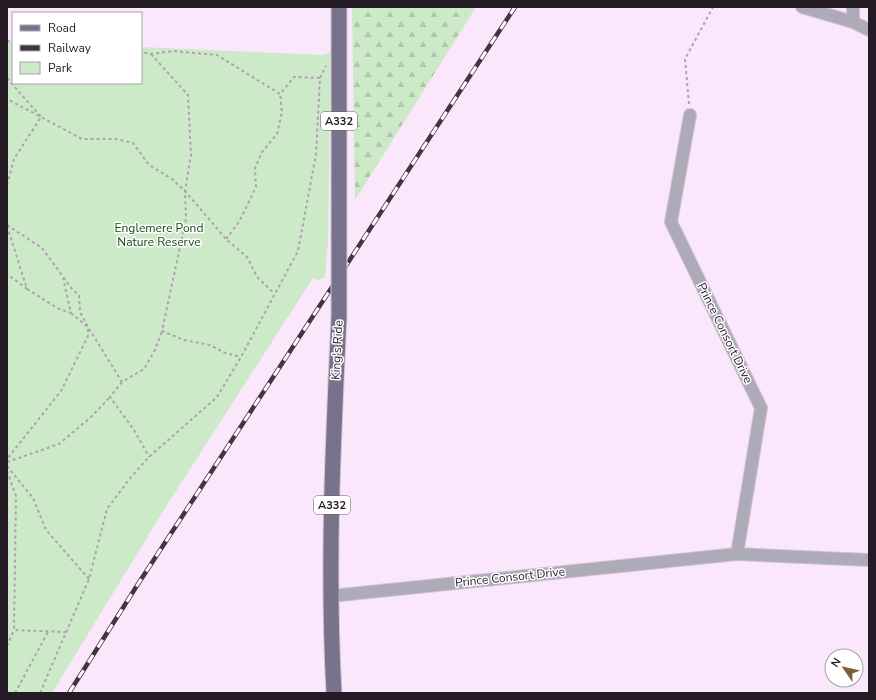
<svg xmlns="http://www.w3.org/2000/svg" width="876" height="700" font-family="'Nunito Sans',sans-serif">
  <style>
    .green { fill: #cceac8 }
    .forest { fill: url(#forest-firs) }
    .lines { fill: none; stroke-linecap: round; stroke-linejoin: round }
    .minor-casing { stroke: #d4c2d5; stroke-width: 14 }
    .major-casing { stroke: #d4c2d5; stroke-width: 17 }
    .path { stroke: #b0a0b1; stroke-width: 2; stroke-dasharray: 3 3; stroke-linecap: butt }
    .minor { stroke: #aeabb9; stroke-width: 12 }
    .major { stroke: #78728b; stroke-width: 15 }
    .rail-casing { stroke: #403541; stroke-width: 4.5 }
    .rail { stroke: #fff; stroke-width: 3; stroke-dasharray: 9; stroke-linecap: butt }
    .major-bridge-casing { stroke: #d4c2d5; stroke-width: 17; stroke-linecap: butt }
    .major-bridge { stroke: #78728b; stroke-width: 15 }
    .labels { text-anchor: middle; stroke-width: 3; stroke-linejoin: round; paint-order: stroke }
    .shield { fill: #fff; stroke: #665f66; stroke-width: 1 }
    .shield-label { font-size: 11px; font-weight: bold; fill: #241b25 }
    .park-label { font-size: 12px; fill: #1b4518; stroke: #fff }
    .street-label { font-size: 12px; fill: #241b25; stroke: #fff }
  </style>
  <defs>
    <pattern id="forest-firs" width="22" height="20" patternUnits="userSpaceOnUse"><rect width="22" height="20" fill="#cceac8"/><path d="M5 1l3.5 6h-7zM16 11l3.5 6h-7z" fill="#afc8ac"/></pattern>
  </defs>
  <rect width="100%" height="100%" fill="#fbe7fc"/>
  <!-- green -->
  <path class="green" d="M7,42H13V83H141V47L324,55L331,52L328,243L325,278L317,280L313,278L167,505L52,693H7Z"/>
  <!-- forest -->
  <path class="forest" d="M352,7H476L355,200Z"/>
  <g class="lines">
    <defs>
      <path id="minor" d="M802,7L853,22L869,30
        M853,7V22
        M690,115L671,222L761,408L737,554
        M331,596L737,554L869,560"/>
      <path id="major" d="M339,7V236
        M334,693C327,568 333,442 339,317"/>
    </defs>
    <!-- minor casing -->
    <use href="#minor" class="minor-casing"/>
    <!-- major casing -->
    <use href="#major" class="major-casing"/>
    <!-- path -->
    <path class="path" d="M7,41L13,42
      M151,54L188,95L191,155L185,191L186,219L162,331L184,340L210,345L225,353L241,357
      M7,78L41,117L7,99
      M320,78L326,66
      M689,104L685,59L713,7
      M7,185L14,159L41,117L82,139H116L133,143L149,165L172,179L185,191L226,239L247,257L257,277L274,293
      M7,225L42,248L72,289L79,295L80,312L88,327V336L61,391L7,459
      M7,226L27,289L7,274
      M226,239L239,222L256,187L255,168L262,152L277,134L282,112L280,94
      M27,289L59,309L71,313L63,278
      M71,313L88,327L122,382L144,369L155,350L162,331
      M122,382L110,397L134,430L149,457
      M7,462L59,444L91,417L110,397
      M7,466L33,498L46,530L89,579
      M7,471L16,496L14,630L66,632
      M7,646L14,630
      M15,693L48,632
      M40,693L89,579L107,509L131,477L149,457L217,397L241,357L298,251L316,154L320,78L294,77L280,94L217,55L173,51L151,54L141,52"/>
    <!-- minor -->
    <use href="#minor" class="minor"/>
    <!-- major -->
    <use href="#major" class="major"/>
    <defs>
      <path id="rail" d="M69,693L138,584L515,7"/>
    </defs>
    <!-- rail casing -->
    <use href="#rail" class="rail-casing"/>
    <!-- rail -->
    <use href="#rail" class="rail"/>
    <defs>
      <path id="major-bridge" d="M339,317V236"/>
    </defs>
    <!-- major-bridge casing -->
    <use href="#major-bridge" class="major-bridge-casing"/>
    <!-- major-bridge -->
    <use href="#major-bridge" class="major-bridge"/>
  </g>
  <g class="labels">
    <!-- shield labels -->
    <g class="shield">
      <rect x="321" y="112" width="36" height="18" rx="3"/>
      <rect x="314" y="496" width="36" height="18" rx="3"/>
    </g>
    <g class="shield-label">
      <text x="339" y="125">A332</text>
      <text x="332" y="509">A332</text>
    </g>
    <!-- park labels -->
    <g class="park-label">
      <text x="159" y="232">Englemere Pond<tspan x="159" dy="14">Nature Reserve</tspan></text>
    </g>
    <!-- street labels -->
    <g class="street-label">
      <text transform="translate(725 333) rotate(64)" y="4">Prince Consort Drive</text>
      <text transform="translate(337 350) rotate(-87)" y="4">King's Ride</text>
      <text transform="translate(510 577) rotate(-6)" y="4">Prince Consort Drive</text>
    </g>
  </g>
  <!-- border -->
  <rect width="876" height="700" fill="none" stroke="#241b25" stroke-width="16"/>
  <!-- legend -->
  <rect x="12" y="12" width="130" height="72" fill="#ffffff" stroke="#a7a4a8"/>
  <rect x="20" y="25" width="20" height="6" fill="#78728b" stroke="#a7a4a8"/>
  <text x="48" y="32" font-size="12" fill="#241b25">Road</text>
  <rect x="20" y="45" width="20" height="6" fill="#403541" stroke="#a7a4a8"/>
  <text x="48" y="52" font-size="12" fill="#241b25">Railway</text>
  <rect x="20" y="62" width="20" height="12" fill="#cceac8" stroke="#a7a4a8"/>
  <text x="48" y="72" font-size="12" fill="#241b25">Park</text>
  <!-- north arrow -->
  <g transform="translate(844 668) rotate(304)"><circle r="19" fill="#ffffff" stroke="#a7a4a8"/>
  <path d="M0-3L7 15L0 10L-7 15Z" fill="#7c6133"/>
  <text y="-6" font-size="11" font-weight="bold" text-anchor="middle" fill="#241b25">N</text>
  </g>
</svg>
